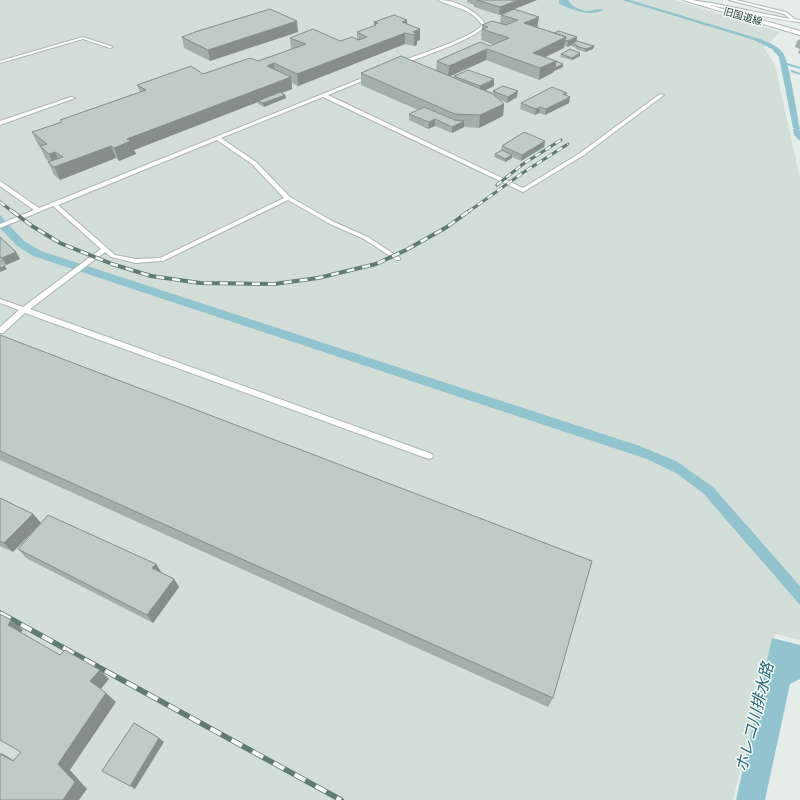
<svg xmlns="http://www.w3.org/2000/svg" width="800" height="800" font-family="'DejaVu Sans','Noto Sans JP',sans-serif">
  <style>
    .built { fill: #d4ded9 }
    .water { fill: #92c4cf }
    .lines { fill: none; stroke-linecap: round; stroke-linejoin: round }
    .stream { fill: #92c4cf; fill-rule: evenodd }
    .lane-casing { stroke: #a9b6b1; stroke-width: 2 }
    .street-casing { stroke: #a9b6b1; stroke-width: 2 }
    .lane { fill: #fff; fill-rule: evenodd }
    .street { fill: #fff; fill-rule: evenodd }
    .rail-far2-casing { stroke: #617a74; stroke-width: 3 }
    .rail-far1-casing { stroke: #617a74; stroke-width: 4 }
    .rail-casing { stroke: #617a74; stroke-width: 5.5 }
    .rail-far2 { stroke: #f6faf8; stroke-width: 2; stroke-dasharray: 6; stroke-linecap: butt }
    .rail-far1 { stroke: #f6faf8; stroke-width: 2.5; stroke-dasharray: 8; stroke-linecap: butt }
    .rail { stroke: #f6faf8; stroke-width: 4; stroke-dasharray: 12; stroke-linecap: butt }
    .wall { fill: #a3afab }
    .shaded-wall { fill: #858e8b }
    .building { fill: #becbc7; stroke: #858e8b }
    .labels { text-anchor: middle; stroke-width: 3; stroke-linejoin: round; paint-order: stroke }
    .far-street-label { font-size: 10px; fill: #263f39; stroke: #f6faf8 }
    .near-water-label { font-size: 16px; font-style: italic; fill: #236778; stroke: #f6faf8 }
  </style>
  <rect width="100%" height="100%" fill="#e6eeea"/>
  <!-- built -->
  <path class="built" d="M0,0H674L780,32L764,48L775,65L800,178V640L775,634L733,800H0Z"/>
  <!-- water -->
  <path class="water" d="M559,0H568C570,5 581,11 588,11C594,11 598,7 604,10C588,17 574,10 559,4Z
    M622,0H630L760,39C768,42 778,46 783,53C789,61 797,115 800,129H797L800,130V141L794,135L793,129H796L793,128L779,57L772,49L754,40Z
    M0,215L24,241L41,251L640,446L676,461L713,487L800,586V605L703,493L676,473L647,459L33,256L16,245L0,228Z
    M772,638L800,645V679L790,684L765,800H736Z"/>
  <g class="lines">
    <!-- stream -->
    <path class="stream" d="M784,62L800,67V69L783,64V63Z
      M792,70L800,73V75L791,72V70Z"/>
    <defs>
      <path id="lane" d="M438,0C456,0 476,10 486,25C475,40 422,56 403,64H399V62C417,55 472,38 482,25C471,8 454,8 438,0Z
        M689,0L712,3L790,19L784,14L729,0H736L786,12L795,19L800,20V22C763,18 727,7 690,2Z
        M83,37L113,47L110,48L83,39L0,63V61Z
        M370,75L372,76V77L328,95L523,188L580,153L660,94L664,95L584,155L523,192L323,97L221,138L256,162L290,197L334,222L368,237L400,258V260H396L364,239L330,224L288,200L163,261L136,263L111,257L105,252L30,309L432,454L433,456L432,458L429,459L426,458L25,313L3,333H0V327L19,310L0,303V299L23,307L101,249L53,206L0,228V224L34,210L0,186V181L39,208ZM217,140L252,164L284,198L160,258L136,259L115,255L58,205Z
        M71,97L75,98L0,125V121Z"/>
      <path id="street" d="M683,0H692L800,31V35Z"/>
    </defs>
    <!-- lane casing -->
    <use href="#lane" class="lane-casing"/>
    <!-- street casing -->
    <use href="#street" class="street-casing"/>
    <!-- lane -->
    <use href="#lane" class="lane"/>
    <!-- street -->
    <use href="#street" class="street"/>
    <defs>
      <path id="rail-far2" d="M497,185L523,164L561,140
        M0,202L13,212
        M468,212L524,172L568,144"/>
      <path id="rail-far1" d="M12,211L32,226L60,243L112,264L151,276L200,283L274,284L318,278L376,264L406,250L447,227L469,211"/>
      <path id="rail" d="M0,613L341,800"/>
    </defs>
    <!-- rail-far2 casing -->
    <use href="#rail-far2" class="rail-far2-casing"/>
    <!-- rail-far1 casing -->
    <use href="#rail-far1" class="rail-far1-casing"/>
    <!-- rail casing -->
    <use href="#rail" class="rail-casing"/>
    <!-- rail-far2 -->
    <use href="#rail-far2" class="rail-far2"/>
    <!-- rail-far1 -->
    <use href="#rail-far1" class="rail-far1"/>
    <!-- rail -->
    <use href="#rail" class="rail"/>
  </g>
  <!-- wall -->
  <path class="wall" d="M467,0H537L502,14L539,17L537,28L554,33L577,37V41L594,46L593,49L585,52L576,49V48L571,46L572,45L567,47L564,45V48L545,57L563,67L554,71V72L539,80L486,60L451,76L454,78V76L494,86L485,90L493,93V91L517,97L507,103L500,100L504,104L503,116L479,128L464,127L452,133L435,126L428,129L409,120V114L418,110L361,85V73L436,70L437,61L490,46L494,45L481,40L482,36H481L482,25L500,23L501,15H499L474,7V5L467,2Z
    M374,22L407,24L420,29V40L417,41V45L414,46L405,44L298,86L292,83V89L281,93L285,95L286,98L264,107L258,104V102L134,150L136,154L119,161L116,158L60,180L54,175L48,162H49L46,159L40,147L38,145L32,132L61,122L60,120L140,92L137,85L203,74L258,61L292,49H291L290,38L340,41L357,39V32L374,26Z
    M298,32L210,61L184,48L182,37Z
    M800,39V54L798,53L800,49L795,47L797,41Z
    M561,54L580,56L572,60L560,57Z
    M567,93L566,95L570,97L569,103L545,115L539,113L535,115L520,109L521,103Z
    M545,141L544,147L521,161L512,157V158L505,162L494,157L495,154L501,151L502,146Z
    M0,237L16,252L20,259L6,265L0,259Z
    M0,335L553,698L548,707L0,460Z
    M0,498L33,514L41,523L13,552L0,546Z
    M18,549L156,564L161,572L174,579L179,587L153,623L26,558Z"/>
  <!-- shaded-wall -->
  <path class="shaded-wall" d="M518,0H537L499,15L500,7Z
    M539,17L537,28L524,23Z
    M407,20V31L402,22Z
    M297,21L298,32L210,61L208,50Z
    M420,29V40L417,41V45L414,46V35L413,32Z
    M405,33V44L298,86L297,74Z
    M566,37L564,48L531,64L533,53Z
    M577,37L576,42L572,43V45L567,47L568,41Z
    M594,46L593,49L585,52L586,49Z
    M487,49L486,60L448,77L449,66Z
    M580,53V56L572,60V58Z
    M556,61L563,64V67L554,71V72L539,80L540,68Z
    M274,63L275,75L267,66Z
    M291,77L292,89L259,101H258V102L134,150L136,154L119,161L114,148L127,139Z
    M494,79V86L480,93V86Z
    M518,91L517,97L507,103L508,97Z
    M285,95L286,98L264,107L263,103Z
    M570,97L569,103L545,115L546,109Z
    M504,104L503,116L479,128L480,115Z
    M540,107L539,113L535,115L536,109Z
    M435,119V126L428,129L429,122Z
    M464,121V127L452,133V127Z
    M545,141L544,147L521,161L522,155Z
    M111,146L116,158L60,180L49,154L55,152L60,164Z
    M512,155V158L505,162V159Z
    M16,252L20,259L6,265L2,258Z
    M5,266L7,269L0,272V268Z
    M33,514L41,523L13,552L4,543Z
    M156,564L161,572L152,568Z
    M174,579L179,587L153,623L147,615Z
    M11,620L23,630L20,635L8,625Z
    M100,670L109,679L100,690L90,681Z
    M106,693L116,702L70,770L87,789L79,800H63L58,764Z
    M159,738L164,742L135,789L130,786Z
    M0,753L5,755L26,768L0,754Z"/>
  <!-- building -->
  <path class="building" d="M477,0H518L500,7Z
    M270,9L297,21L208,50L182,37L198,31Z
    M514,9L539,17L524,23L566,37L533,53L556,61L540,68L487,49L449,66L437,61L480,42L490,46L509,38L482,29L488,27L482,25L492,21L506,25L518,20L501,15Z
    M394,15L407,20L402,22L420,29L413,32L417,34L414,35L405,33L297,74L274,63L267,66L291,77L127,139L131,141L114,148L111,146L54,167L48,162L63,157L55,152L49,154L40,146L47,144L32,132L62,122L60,120L146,90L137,85L191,66L203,74L250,58L258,61L306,44L290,38L313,29L340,41L352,37L358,40L367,37L357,32L376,25L374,24L378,23L374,22Z
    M559,31L577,37L568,41L565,40L566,37L554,33Z
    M577,41L594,46L586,49L576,46H578L572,43Z
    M570,49L580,53L572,58L561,54Z
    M401,56L493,94L504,104L480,115L455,114L361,73Z
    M556,61L563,64L555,68Z
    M468,70L494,79L480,86L454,76Z
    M503,86L518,91L508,97L493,91Z
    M552,87L567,93L563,94L570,97L546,109L540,107L536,109L521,103Z
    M280,92L285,95L263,103L258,101Z
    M424,107L455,120L464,121L452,127L435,119L429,122L409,114Z
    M524,132L545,141L522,155L502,146Z
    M502,150L512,155L505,159L495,154Z
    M0,237L16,252L2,258L0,256Z
    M0,260L5,266L0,268Z
    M0,335L592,561L553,698L0,451Z
    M0,498L33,514L4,543L0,541Z
    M48,515L156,564L152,568L174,579L147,615L18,549Z
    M0,614L11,620L8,625L60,655L65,650L100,670L90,681L106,693L58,764L75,782L63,800H0V754L13,761L21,752L0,740Z
    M134,723L159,738L130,786L102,771Z"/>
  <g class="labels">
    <!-- far-street labels -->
    <g class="far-street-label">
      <text transform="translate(743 16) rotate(16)" y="4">旧国道線</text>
    </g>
    <!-- near-water labels -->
    <g class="near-water-label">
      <text transform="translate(754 717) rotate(-76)" y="6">ホレコ川排水路</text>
    </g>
  </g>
</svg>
